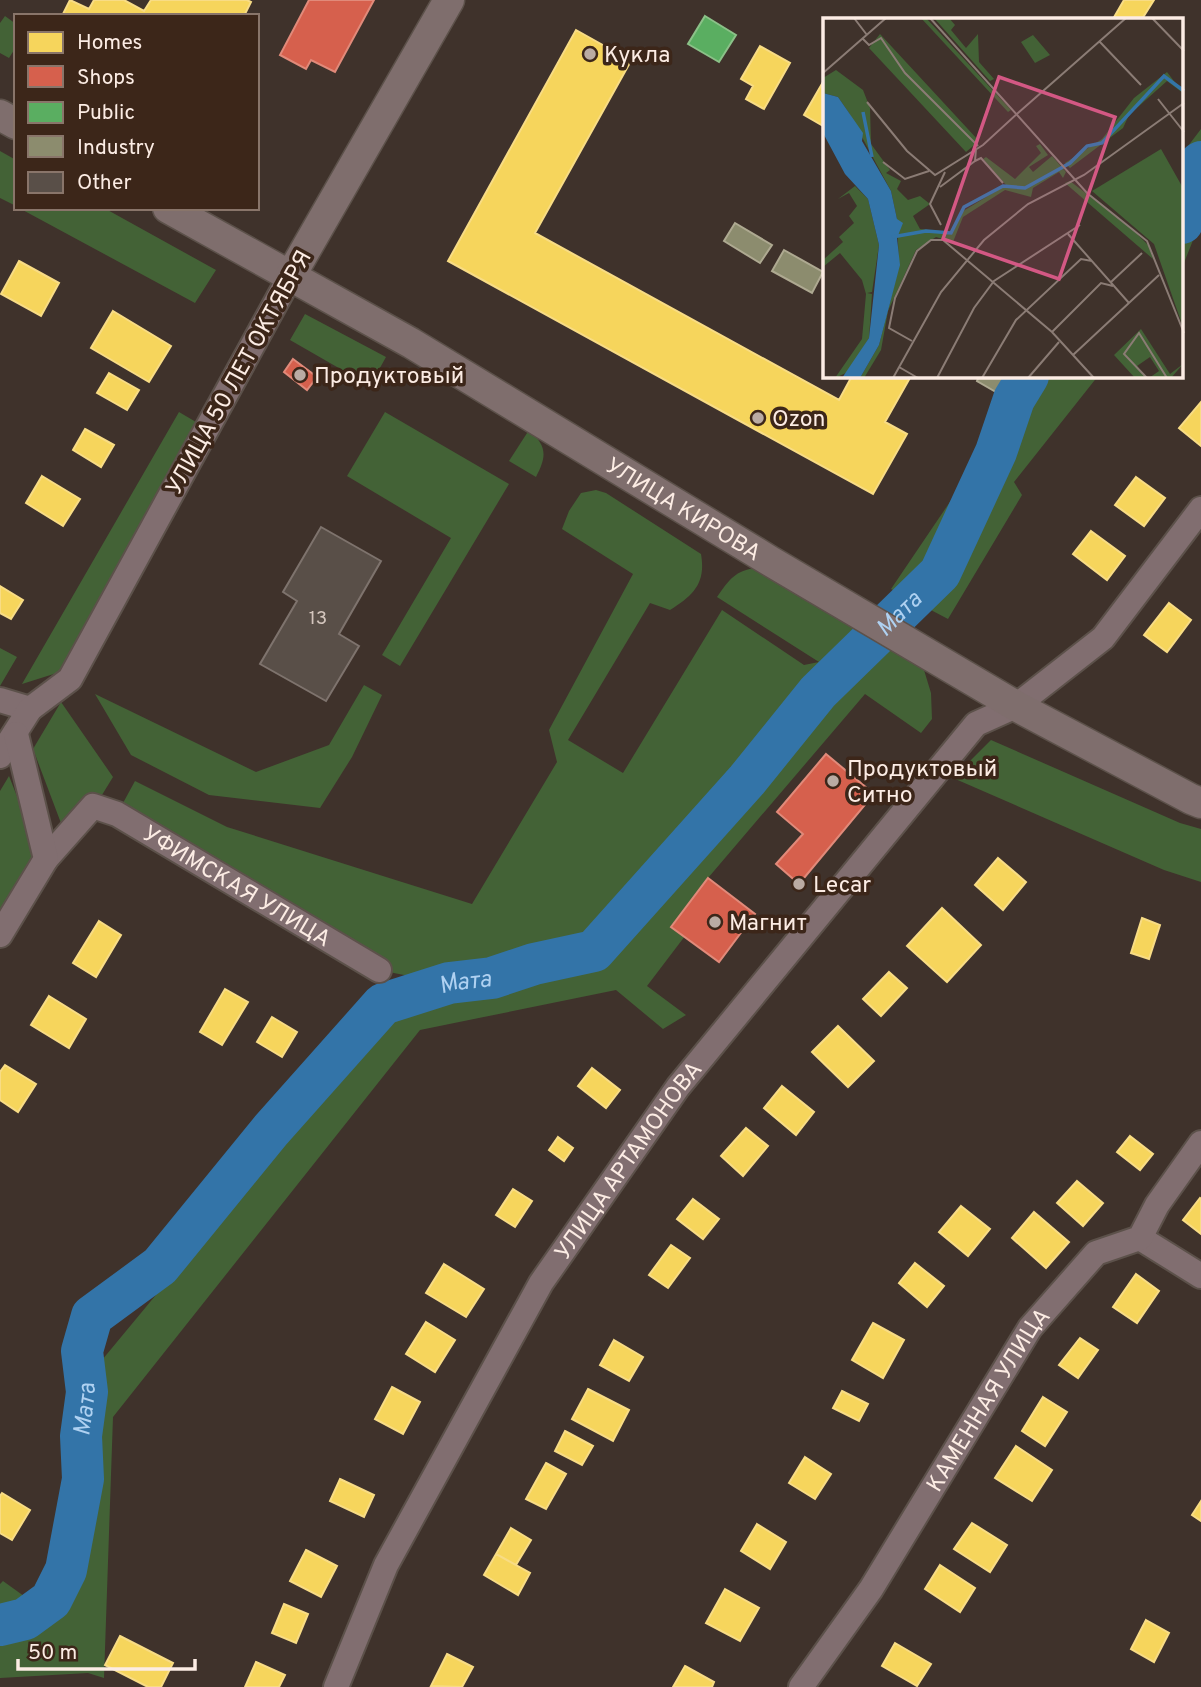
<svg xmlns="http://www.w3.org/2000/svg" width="1201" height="1687" font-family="Overpass,sans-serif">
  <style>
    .green { fill: #436236 }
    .homes { fill: #f6d55c; stroke: #f8dc85; stroke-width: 2 }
    .shops { fill: #d6604d; stroke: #e18a7a; stroke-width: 2 }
    .public { fill: #5aae61; stroke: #8bc188; stroke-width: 2 }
    .industry { fill: #8c8c6e; stroke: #aea991; stroke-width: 2 }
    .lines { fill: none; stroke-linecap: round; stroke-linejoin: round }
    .river { stroke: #3374a8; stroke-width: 42 }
    .building { fill: #594f48; stroke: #7e736d; stroke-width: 2 }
    .minor-casing { stroke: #5c514a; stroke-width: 28 }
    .major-casing { stroke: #5c514a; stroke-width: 33 }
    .minor { stroke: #816e70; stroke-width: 24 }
    .major { stroke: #7f6e6d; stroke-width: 30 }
    .poi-dot { fill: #baaba3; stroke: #3c2619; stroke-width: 2.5 }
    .labels { text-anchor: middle; stroke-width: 7; stroke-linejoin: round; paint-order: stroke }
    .number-label { font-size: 19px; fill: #d3c5bd }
    .poi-label { font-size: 23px; fill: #fcece4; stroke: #3c2619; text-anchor: start }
    .street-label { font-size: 23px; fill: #fcece4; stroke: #3c2619 }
    .water-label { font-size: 24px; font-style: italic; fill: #afd1f1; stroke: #3c2619 }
    .inset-river { fill: none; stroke: #3374a8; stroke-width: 3.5 }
    .inset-road { fill: none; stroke: #8b7c75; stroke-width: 2 }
    .view { fill: #d35884; fill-opacity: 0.15; stroke: #d35884; stroke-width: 3.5 }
    .inset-edge { fill: none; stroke: #fcece4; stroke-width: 3.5 }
  </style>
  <rect width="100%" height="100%" fill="#3f322b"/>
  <!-- green -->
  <path class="green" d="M5,16L16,24V47L9,58L0,53V23Z
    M1201,129V220L1182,268V154Z
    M0,151L16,160V206L0,198Z
    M19,208H104L216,270L195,303Z
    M305,314L386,357L370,386L290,340Z
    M1035,376H1098L1014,482L1022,495L948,619L891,589Z
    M179,412L196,422L60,672L22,684Z
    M385,412L509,484L400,666L382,655L451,538L347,476Z
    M529,430C547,446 547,456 536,477L509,461Z
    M596,490L606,493L701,554C706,583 694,595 670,610L650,603L568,740L623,773L722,610L804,665L819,662L717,597C729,580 735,570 757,568L901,653L924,670L931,693L932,719L921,733L865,694L708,878L671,926L685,936L647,986L686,1015L663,1029L616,990L420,1030L113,1417L104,1678L88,1673L0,1678V1584L3,1581L35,1604L57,1574L78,1389L387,1016L414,977L379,970L117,814L135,781L227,827L472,904L557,762L549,730L633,574L562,529L569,511L581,493Z
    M0,648L17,657L0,686Z
    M364,685L382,695L352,757L320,808L209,795L131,755L95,694L256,772L329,745Z
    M61,702L113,777L70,847L33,749Z
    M991,740L1180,823L1201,829V882L1164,870L953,778Z
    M9,776L48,875L0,944V791Z"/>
  <!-- homes -->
  <path class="homes" d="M70,0L89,9L94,0H124L144,11L151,0H247L251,2L244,16H62Z
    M1124,0H1154L1142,19H1113Z
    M576,30L631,61L535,233L839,400L852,376H911L885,422L907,434L873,494L448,261Z
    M760,46L790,63L764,109L746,99L753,86L741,79Z
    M823,82L825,83V127L804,115Z
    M19,261L59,283L41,316L1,294Z
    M113,311L171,346L149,382L91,348Z
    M109,373L139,390L127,410L97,393Z
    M1201,402V446L1179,428Z
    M85,429L114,445L101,467L73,450Z
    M42,476L80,499L63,526L26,503Z
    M1136,477L1165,498L1144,526L1115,505Z
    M1091,531L1125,556L1107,580L1073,554Z
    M0,586L23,600L11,619L0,613Z
    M1169,603L1191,620L1167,652L1144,635Z
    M998,858L1026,882L1003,910L975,885Z
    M942,908L981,945L947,982L907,946Z
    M1142,918L1160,925L1149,959L1131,953Z
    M99,921L121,935L96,977L73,963Z
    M889,972L907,988L881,1016L863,999Z
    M225,989L248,1002L222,1045L200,1032Z
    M49,996L86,1019L69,1048L31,1025Z
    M272,1017L297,1032L282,1057L257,1042Z
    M838,1026L874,1061L848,1087L812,1052Z
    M5,1065L36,1084L18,1112L0,1100V1072Z
    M592,1068L620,1090L606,1108L578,1086Z
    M782,1086L814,1112L796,1135L764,1108Z
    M746,1128L768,1146L743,1176L721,1156Z
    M1130,1136L1153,1154L1140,1170L1117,1152Z
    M558,1137L573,1148L564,1161L549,1150Z
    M1077,1181L1103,1203L1083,1226L1057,1203Z
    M513,1189L532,1201L515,1227L496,1215Z
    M1200,1198L1201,1199V1234L1183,1220Z
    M693,1199L719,1219L703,1239L677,1219Z
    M961,1206L990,1229L968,1256L939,1232Z
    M1034,1212L1069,1242L1046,1268L1012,1238Z
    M671,1245L690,1258L668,1288L649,1275Z
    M915,1263L944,1286L927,1307L899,1283Z
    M444,1264L484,1289L466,1317L426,1293Z
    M1136,1274L1159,1291L1137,1323L1113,1307Z
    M426,1322L455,1340L435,1372L406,1354Z
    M873,1323L904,1340L883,1378L852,1360Z
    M1080,1338L1098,1350L1078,1378L1059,1365Z
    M614,1340L643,1357L629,1381L600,1365Z
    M392,1387L420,1402L403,1434L375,1419Z
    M588,1389L629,1410L613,1441L572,1419Z
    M842,1391L868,1404L859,1421L833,1408Z
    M1043,1397L1067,1412L1045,1446L1022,1431Z
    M565,1431L593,1446L582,1465L555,1451Z
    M1016,1446L1052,1470L1032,1501L995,1478Z
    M805,1457L831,1474L815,1499L789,1483Z
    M546,1463L566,1474L546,1509L526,1499Z
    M340,1479L374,1495L364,1517L330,1501Z
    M2,1493L30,1510L12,1540L0,1533V1496Z
    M1201,1501V1521L1192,1515Z
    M972,1523L1007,1545L990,1572L954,1549Z
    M757,1524L786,1542L770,1569L741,1551Z
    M511,1528L531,1540L516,1565L496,1554Z
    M306,1550L337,1566L321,1597L290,1581Z
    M496,1554L530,1573L518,1595L484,1575Z
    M940,1565L975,1588L960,1612L925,1589Z
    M725,1589L759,1608L740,1641L706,1623Z
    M284,1604L308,1614L296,1643L272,1633Z
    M1146,1620L1169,1633L1154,1662L1131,1649Z
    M120,1636L173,1663L161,1687H148L105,1665Z
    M895,1643L931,1664L917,1686L882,1666Z
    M447,1654L473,1667L462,1687L431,1686Z
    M256,1662L285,1675L279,1687H245Z
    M685,1666L714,1682L712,1687H673Z"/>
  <!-- shops -->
  <path class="shops" d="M309,0H374L335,72L311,60L306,69L280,55Z
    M293,359L317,377L307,390L284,372Z
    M826,754L874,794L799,884L776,864L803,834L777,812Z
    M708,878L755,914L719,962L671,927Z"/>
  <!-- public -->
  <path class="public" d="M705,16L736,35L719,62L688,44Z"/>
  <!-- industry -->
  <path class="industry" d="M735,223L772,245L760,263L724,241Z
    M784,250L823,272L812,293L772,271Z
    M979,376H1012L1001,395L977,381Z"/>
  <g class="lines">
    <!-- river -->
    <g class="river">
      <path d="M1182,223L1192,170L1201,162"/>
      <path id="s1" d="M0,1625L25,1619L51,1600L66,1570L83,1479L81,1436L87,1392L82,1351L92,1316L160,1266L271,1130L383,1004L449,983L492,978L534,964L594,951L747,780L818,692L940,573L996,452L1014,399L1028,376"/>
    </g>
  </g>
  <!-- building -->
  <path class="building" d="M321,527L381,561L339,634L359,646L326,701L260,664L297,601L283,592Z"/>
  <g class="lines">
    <defs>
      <g id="minor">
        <path d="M0,700L30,709"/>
        <path d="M0,756L30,709L70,679L291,275"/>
        <path id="s2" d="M46,859L93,806L117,814L379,970"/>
        <path d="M0,935L46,859L16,734"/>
        <path d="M1140,1238L1201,1276"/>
        <path id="s3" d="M336,1687L386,1565L541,1283L678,1087L976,724L1016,706L1103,638L1201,509"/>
        <path id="s4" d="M801,1687L871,1589L1030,1328L1096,1253L1140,1238L1157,1205L1201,1143"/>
      </g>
      <g id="major">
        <path d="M0,115L16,124"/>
        <path id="s5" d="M168,208L411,343L770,561L1016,706L1191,799L1201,803"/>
        <path d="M291,275L449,0"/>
      </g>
    </defs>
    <!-- minor casing -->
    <use href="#minor" class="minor-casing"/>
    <!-- major casing -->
    <use href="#major" class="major-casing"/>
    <!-- minor -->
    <use href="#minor" class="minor"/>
    <!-- major -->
    <use href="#major" class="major"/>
  </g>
  <!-- markers -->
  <g class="poi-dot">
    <circle cx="590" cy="54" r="7"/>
    <circle cx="300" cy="375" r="7"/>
    <circle cx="758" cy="418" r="7"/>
    <circle cx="833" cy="781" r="7"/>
    <circle cx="799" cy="884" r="7"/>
    <circle cx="715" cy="922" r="7"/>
  </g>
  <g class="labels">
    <!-- number labels -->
    <g class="number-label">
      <text x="318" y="624">13</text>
    </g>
    <!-- poi labels -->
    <g class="poi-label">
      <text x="604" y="62">Кукла</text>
      <text x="314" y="383">Продуктовый</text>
      <text x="772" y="426">Ozon</text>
      <text x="847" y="776">Продуктовый<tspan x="847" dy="26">Ситно</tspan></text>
      <text x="813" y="892">Lecar</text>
      <text x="729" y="930">Магнит</text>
    </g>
    <!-- street labels -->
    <g class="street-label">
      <text transform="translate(238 372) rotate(-61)" y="8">УЛИЦА 50 ЛЕТ ОКТЯБРЯ</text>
      <text dy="8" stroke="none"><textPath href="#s5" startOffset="597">УЛИЦА КИРОВА</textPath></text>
      <text dy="8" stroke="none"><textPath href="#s2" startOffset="236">УФИМСКАЯ УЛИЦА</textPath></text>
      <text dy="8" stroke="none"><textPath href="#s3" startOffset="604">УЛИЦА АРТАМОНОВА</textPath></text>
      <text dy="8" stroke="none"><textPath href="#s4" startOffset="343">КАМЕННАЯ УЛИЦА</textPath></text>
    </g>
    <!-- water labels -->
    <g class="water-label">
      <text dy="8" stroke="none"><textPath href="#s1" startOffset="1451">Мата</textPath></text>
      <text dy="8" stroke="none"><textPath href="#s1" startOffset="863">Мата</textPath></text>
      <text dy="8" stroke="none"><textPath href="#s1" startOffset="254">Мата</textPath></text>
    </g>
  </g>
  <!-- overview -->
  <g transform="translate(823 18)">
    <rect width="360" height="360" fill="#3f322b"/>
    <path d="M98,0H103L188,92L185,94ZM111,0H126L132,7L128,12L143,30L155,16L156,44L171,61L167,63ZM57,16L156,123L143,134L46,30ZM210,17L227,37L212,45L198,24ZM13,52L40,72L47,90L48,126L67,152L63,155L78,163L74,171L85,182L97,178L107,186L90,198L97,211L127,214L137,195L183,167L160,141L163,139L192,161L218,135L213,128L217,126L225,137L206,149L210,154L229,138L243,154L240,160L236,154L210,170L208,179L182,172L140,199L130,224L113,219L93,232L65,293L58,332L41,360H37L56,327L76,248L74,201L68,173L26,95L15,79L0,75V60ZM344,54L360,75L344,63L306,97L300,110L247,150L242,145L279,121L311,80ZM338,131L360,170V309L331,226L269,173ZM247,163L308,210L326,228L330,241L242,165ZM32,168L45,181L56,227L49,274L44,275L49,276L46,320L25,354L12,360L39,321L43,276L39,262L17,235L0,249V242L20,224L16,219L31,205L26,198L34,188L26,175L15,181ZM318,311L347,356L360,346L348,360H326L336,353L327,339L314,348L324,360H312L291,337Z" fill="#436236"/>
    <path d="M0,75L15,79L40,115L39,123L68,173L74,201L80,205L74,220L77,247L56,327L37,360H19L46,320L56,227L45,181L22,156L0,115Z" fill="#3374a8"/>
    <path class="inset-river" d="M40,94L49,139M69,219L103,213L128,215L141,189L180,168L202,170L247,145L264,128L279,125L341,58L361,73"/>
    <path class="inset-road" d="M31,0L44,17M107,0L264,175L324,223L361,315M329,0L361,33M40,21L46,27L58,20L82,55L155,128M276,23L318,67M0,55L63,0M335,81L361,114M44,84L84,133L112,157L160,127L195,95M195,95L303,0M152,143L158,140L180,165M60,144L82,161L106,153M117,169L152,143L153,131M118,207L107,186L122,154M245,216L306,285M288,264L319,235M229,314L278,265L290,268M89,323L66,310L72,280L94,233L108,222H120L229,314L271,360M250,337L336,257M76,349L95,360M70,360L118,274L161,222L205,186L261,157L361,85M114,360L151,290L171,263L257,207M159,360L193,302L258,241L269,243M205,360L236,324M324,360L301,336L316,315L344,360"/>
    <path class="view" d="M176,59L292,99L236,261L120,221Z"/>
    <rect width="360" height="360" class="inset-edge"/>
  </g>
  <!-- legend -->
  <rect x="14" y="14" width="245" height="196" fill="#3c2619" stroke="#89756a" stroke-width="2"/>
  <rect x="28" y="32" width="35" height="21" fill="#f6d55c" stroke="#89756a" stroke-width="2"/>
  <text x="77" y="49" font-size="21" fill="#fcece4">Homes</text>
  <rect x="28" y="66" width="35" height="21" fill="#d6604d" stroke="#89756a" stroke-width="2"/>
  <text x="77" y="84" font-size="21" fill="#fcece4">Shops</text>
  <rect x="28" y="102" width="35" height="21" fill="#5aae61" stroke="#89756a" stroke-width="2"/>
  <text x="77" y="119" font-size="21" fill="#fcece4">Public</text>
  <rect x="28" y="136" width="35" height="21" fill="#8c8c6e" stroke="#89756a" stroke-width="2"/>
  <text x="77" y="154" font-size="21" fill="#fcece4">Industry</text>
  <rect x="28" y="172" width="35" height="21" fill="#594f48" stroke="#89756a" stroke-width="2"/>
  <text x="77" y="189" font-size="21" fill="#fcece4">Other</text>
  <!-- scale -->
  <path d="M18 1659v10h177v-10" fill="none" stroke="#fcece4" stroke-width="3.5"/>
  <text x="28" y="1659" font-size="21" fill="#fcece4" stroke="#3c2619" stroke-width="5" paint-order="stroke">50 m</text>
</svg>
